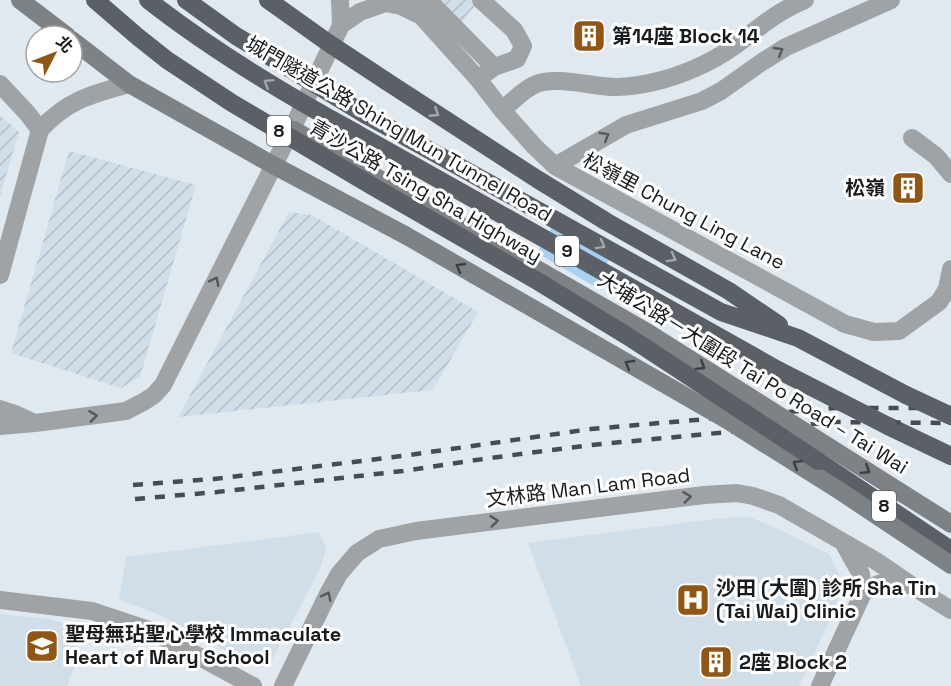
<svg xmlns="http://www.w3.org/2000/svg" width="951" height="686" font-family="'Space Grotesk','Noto Sans TC',sans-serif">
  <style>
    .built { fill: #d0deea }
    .industrial { fill: url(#industrial-furrows) }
    .park { fill: #a7d0f1 }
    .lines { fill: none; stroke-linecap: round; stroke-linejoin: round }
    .minor { stroke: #a0a3a6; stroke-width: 18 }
    .tertiary { stroke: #a0a3a6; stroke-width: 18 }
    .secondary { stroke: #7d8286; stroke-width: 18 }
    .trunk { stroke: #5a6066; stroke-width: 18 }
    .rail { stroke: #484c4f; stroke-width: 4.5; stroke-dasharray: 10 10; stroke-linecap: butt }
    .secondary-bridge { stroke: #7d8286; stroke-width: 18 }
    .trunk-bridge { stroke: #5a6066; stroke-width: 18 }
    .oneway { stroke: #55585b }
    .oneway2 { stroke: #a4a8ab }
    .oneway3 { stroke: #3b3f42 }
    .labels { text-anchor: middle; stroke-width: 6; stroke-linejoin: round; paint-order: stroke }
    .shield { fill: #fff; stroke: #5d5f61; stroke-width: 1.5 }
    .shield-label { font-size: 18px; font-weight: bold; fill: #181b1d }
    .poi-label { font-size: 20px; font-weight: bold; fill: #181b1d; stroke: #fff; text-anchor: start }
    .street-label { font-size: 20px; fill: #181b1d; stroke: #fff }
  </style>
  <defs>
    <pattern id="industrial-furrows" width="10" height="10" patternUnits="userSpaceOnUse" patternTransform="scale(1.5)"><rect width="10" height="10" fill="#d0deea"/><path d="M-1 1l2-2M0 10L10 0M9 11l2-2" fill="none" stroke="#b2bec8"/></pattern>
  </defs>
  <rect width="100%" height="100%" fill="#e1e9f0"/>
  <!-- built -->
  <path class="built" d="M749,517L777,528L829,554L840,576V591L835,609L799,686H581L528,543L722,518Z
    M319,532L326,548L320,569L268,667L258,668L158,614L119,600L126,557Z
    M0,614L47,619L80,627L75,665L67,686H0Z"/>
  <!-- industrial -->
  <path class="industrial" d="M439,0H476L477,3L460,25Z
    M0,115L19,132L0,196Z
    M69,151L196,185L140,377L121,388L11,353Z
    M289,212L312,215L478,312L433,390L178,417Z"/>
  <!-- park -->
  <path class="park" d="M559,215L616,248L594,286L537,253Z"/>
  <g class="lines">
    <!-- minor -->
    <path class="minor" d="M407,0L478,79L502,110L534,146L555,166L845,324L874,332L899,331L939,302L947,289L951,269
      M428,0L494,67L478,79
      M481,0L514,30L523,46L517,59L494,67
      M341,25L360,12L385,3L401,6L417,14
      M0,84L28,114L40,130
      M502,110C512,102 523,90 534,85C554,75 593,87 616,87C631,87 647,84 662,80C691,72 720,58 744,39C763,24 782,9 805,0
      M292,129L341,25L340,0
      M912,138L936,156L951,174
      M555,166L626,125L702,101L721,91L762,62L786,47L891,0
      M843,542L861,574L863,593
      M0,600L92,611L152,631L253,686
      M283,686L329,592L339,574L357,553L379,539L416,531L704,495L737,493L753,496L779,505L876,561L914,587L951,610
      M820,686L863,593C881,580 887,580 909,585"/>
    <!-- tertiary -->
    <path class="tertiary" d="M0,275L40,130C67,100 92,94 129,84
      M0,409L15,414L34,423
      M0,426L35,423L126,411L145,401L154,395L163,385L292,129"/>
    <!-- secondary -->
    <path class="secondary" d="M20,0L67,36
      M72,40L129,84L273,165L405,235
      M294,130L451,220"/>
    <!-- trunk -->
    <path class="trunk" d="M386,81L537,179L607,222L729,291L779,325
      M366,115L721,312L798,338L906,395
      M356,133L778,370
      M888,426L951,456
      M818,461L951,550"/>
    <!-- rail -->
    <path class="rail" d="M133,485L214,479L402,456L591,429L834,408H951
      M135,499L217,492L403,471L490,458L591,445L834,422L951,423"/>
    <!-- secondary-bridge -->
    <path class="secondary-bridge" d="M451,220L647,332L951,524
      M405,235L727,420L840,491L951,565"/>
    <!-- trunk-bridge -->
    <path class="trunk-bridge" d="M95,0L138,37L167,60L232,103L372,186L539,282L629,337L818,461
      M148,0C213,51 283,93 356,133
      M186,0L236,36L366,115
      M268,0L327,42L386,81
      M778,370L888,426
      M906,395L951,416"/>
  </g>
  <!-- one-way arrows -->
  <defs><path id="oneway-chevron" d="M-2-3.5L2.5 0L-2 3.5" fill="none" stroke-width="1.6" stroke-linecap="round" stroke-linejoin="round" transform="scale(1.5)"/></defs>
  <g class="oneway">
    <use href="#oneway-chevron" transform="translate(779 51) rotate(-31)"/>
    <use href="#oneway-chevron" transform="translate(605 136) rotate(-31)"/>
    <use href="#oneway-chevron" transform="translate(215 281) rotate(-63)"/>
    <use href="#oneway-chevron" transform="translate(93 416) rotate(-7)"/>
    <use href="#oneway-chevron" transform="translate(687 497) rotate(-7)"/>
    <use href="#oneway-chevron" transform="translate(494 521) rotate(-7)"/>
    <use href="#oneway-chevron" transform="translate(327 596) rotate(-63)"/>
  </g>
  <g class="oneway2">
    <use href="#oneway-chevron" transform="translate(268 83) rotate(-148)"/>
    <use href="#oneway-chevron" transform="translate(435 113) rotate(33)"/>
    <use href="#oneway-chevron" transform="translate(601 245) rotate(29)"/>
    <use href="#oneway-chevron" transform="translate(672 258) rotate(29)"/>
  </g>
  <g class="oneway3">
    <use href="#oneway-chevron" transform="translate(460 267) rotate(-150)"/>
    <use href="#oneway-chevron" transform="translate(629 364) rotate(-150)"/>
    <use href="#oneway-chevron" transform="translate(701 366) rotate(32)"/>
    <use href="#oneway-chevron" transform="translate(797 464) rotate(-148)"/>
    <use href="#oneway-chevron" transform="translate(866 470) rotate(32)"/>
  </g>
  <!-- icons -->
  <defs>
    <symbol id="building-square" viewBox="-11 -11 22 22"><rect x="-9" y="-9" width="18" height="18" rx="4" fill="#905612" stroke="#fff"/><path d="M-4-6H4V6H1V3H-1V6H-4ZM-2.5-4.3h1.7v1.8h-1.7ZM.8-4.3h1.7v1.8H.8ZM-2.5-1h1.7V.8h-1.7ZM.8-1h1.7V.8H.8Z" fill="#fff"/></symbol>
    <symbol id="hospital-square" viewBox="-11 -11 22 22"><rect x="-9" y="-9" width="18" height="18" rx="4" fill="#905612" stroke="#fff"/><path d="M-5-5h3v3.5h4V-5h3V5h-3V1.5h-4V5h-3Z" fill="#fff"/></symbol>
    <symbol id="school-square" viewBox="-11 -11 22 22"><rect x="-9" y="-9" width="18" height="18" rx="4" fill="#905612" stroke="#fff"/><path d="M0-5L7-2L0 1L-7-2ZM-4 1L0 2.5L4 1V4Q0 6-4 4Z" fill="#fff"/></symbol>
  </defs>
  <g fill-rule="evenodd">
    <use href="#building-square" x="570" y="17" width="38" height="38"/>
    <use href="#building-square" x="889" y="169" width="38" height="38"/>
    <use href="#hospital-square" x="674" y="581" width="38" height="38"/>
    <use href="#school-square" x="23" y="627" width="38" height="38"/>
    <use href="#building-square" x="697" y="643" width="38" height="38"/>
  </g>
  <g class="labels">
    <!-- shield labels -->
    <g class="shield">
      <rect x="267" y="116" width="24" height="30" rx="4.5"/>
      <rect x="555" y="236" width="24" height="30" rx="4.5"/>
      <rect x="872" y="491" width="24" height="30" rx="4.5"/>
    </g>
    <g class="shield-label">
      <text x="279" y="137">8</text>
      <text x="567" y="257">9</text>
      <text x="884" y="512">8</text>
    </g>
    <!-- poi labels -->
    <g class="poi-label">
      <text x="612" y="43">第14座 Block 14</text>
      <text x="885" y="195" text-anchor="end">松嶺</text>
      <text x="716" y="595">沙田 (大圍) 診所 Sha Tin<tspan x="716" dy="23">(Tai Wai) Clinic</tspan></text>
      <text x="65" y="641">聖母無玷聖心學校 Immaculate<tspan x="65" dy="23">Heart of Mary School</tspan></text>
      <text x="739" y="669">2座 Block 2</text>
    </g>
    <!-- street labels -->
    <g class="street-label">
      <text transform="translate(399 129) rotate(30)" y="7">城門隧道公路 Shing Mun Tunnel Road</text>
      <text transform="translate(426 191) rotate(30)" y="7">青沙公路 Tsing Sha Highway</text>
      <text transform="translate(684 211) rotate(28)" y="7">松嶺里 Chung Ling Lane</text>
      <text transform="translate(753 373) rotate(32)" y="7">大埔公路－大圍段 Tai Po Road – Tai Wai</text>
      <text transform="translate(588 487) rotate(-7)" y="7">文林路 Man Lam Road</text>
    </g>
  </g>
  <!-- north arrow -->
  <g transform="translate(54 54) rotate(48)"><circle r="28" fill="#ffffff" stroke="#a3a4a5" stroke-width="1.5"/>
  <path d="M0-4.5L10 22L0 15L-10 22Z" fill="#905612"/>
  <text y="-9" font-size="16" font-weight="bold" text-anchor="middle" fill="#181b1d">北</text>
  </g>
</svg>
